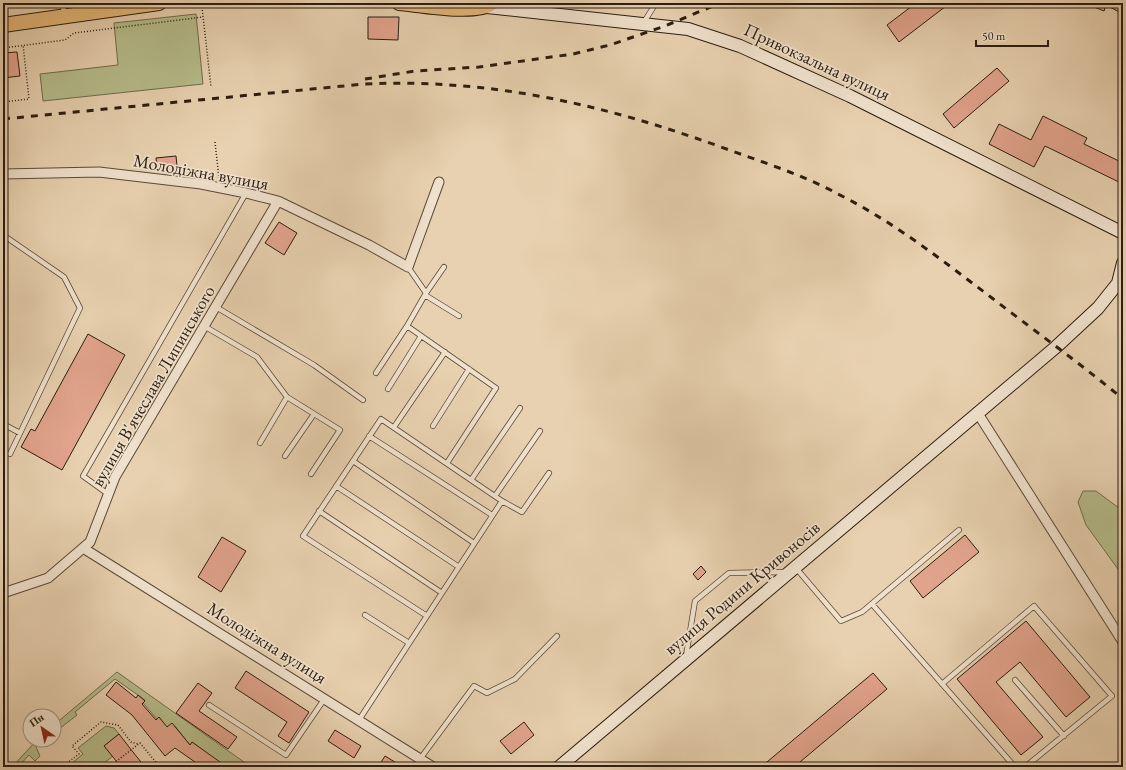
<svg xmlns="http://www.w3.org/2000/svg" width="1126" height="770" font-family="'EB Garamond',serif">
  <style>
    .green { fill: #b6bc8b; stroke: #706c4e }
    .building { fill: #e2a48d; stroke: #2b1d10 }
    .lines { fill: none; stroke-linecap: round; stroke-linejoin: round }
    .service-casing { stroke: #5a4a38; stroke-width: 6 }
    .minor-casing { stroke: #5a4a38; stroke-width: 11 }
    .secondary-casing { stroke: #2b1d10; stroke-width: 14 }
    .primary-casing { stroke: #2b1d10; stroke-width: 16 }
    .path { stroke: #2b1d10; stroke-width: 1.5; stroke-dasharray: 1 2; stroke-linecap: butt }
    .service { stroke: #f0e1cc; stroke-width: 4.5 }
    .minor { stroke: #f0e1cc; stroke-width: 9 }
    .secondary { stroke: #f0e1cc; stroke-width: 12 }
    .primary { stroke: #e4b878; stroke-width: 14 }
    .rail { stroke: #2b1d10; stroke-width: 3; stroke-dasharray: 7 7; stroke-linecap: butt }
    .labels { text-anchor: middle; stroke-width: 3.5; stroke-linejoin: round; paint-order: stroke }
    .street-label { font-size: 18px; fill: #2b1d10; stroke: #f0e1cc }
  </style>
  <rect width="100%" height="100%" fill="#e8d1b0"/>
  <filter id="stains"><feTurbulence type="fractalNoise" baseFrequency=".005" numOctaves="4"/><feColorMatrix values="0 0 0 0 .2 0 0 0 0 .09 0 0 0 0 .02 0 0 0 .5 -.17"/></filter>
  <radialGradient id="worn" r=".72"><stop offset=".6" stop-color="#630" stop-opacity="0"/><stop offset="1" stop-color="#630" stop-opacity=".3"/></radialGradient>
  <!-- green -->
  <path class="green" d="M196,14L203,84L43,101L40,74L118,65L114,23Z
    M1083,491H1096L1123,511V576L1086,525L1078,502Z
    M117,672L251,767H225L192,742L190,745L175,726L164,730V724L159,717L157,719L143,703L145,700L115,679L75,712L77,715L58,730L56,728L54,729V725Z
    M106,726L114,728L119,734L104,746L113,756L99,767H87L83,763L78,767H67L83,754L78,748Z
    M37,740H42L36,747L40,756L35,761L29,755L18,767H12Z"/>
  <!-- building -->
  <path class="building" d="M916,3H950L899,42L887,25Z
    M1084,3H1123V14L1106,5L1104,11Z
    M368,17H399L398,40L368,39Z
    M17,52L20,76L3,78V53Z
    M997,68L1009,81L954,128L943,114Z
    M1043,116L1087,138L1084,144L1123,163V184L1045,146L1034,167L989,144L999,124L1031,140Z
    M176,156L177,166L157,168L156,158Z
    M279,222L297,233L284,255L265,243Z
    M88,334L125,355L62,470L21,447L31,429L35,431Z
    M965,535L979,552L923,598L910,581Z
    M222,537L246,551L221,592L198,577Z
    M701,566L706,572L698,580L693,574Z
    M1026,621L1090,697L1066,717L1020,662L996,682L1043,737L1021,755L957,679Z
    M246,671L309,712L289,743L278,736L287,722L235,688Z
    M873,673L887,689L794,767H761Z
    M116,682L136,698L138,695L145,701L142,704L156,720L159,717L167,727L172,723L190,745L192,742L227,767H202L175,748L165,756L132,715L106,695Z
    M198,683L212,693L199,711L237,737L228,749L176,713Z
    M524,722L534,735L511,754L500,741Z
    M335,730L361,746L354,758L328,741Z
    M119,734L129,747L145,767H121L104,746Z
    M385,756L403,767H378Z"/>
  <g class="lines">
    <defs>
      <path id="service" d="M63,3L64,15
        M644,22L656,3
        M3,188L5,174
        M3,235L64,277L80,308L10,454
        M408,267L426,293
        M444,267L426,293L407,326L496,388L447,463
        M425,295L459,316
        M216,307L314,365L363,400
        M204,326L257,357L287,397L340,430L311,474
        M376,373L407,326
        M388,389L421,336
        M3,424L20,433
        M433,426L469,369
        M394,427L445,352
        M369,436L492,515
        M260,443L287,397
        M285,456L314,414
        M353,461L474,543
        M471,480L520,408
        M336,486L459,567
        M108,494L83,476L246,193
        M495,496L540,431
        M319,511L442,593
        M796,568L841,621L862,612L959,530
        M872,604L1015,767
        M365,615L409,643
        M427,616L303,536L381,419L502,501L522,512L549,473
        M686,656L695,601L729,573L785,572
        M1015,680L1064,736
        M942,684L1034,606L1112,696L1025,767
        M209,705L286,755L325,698
        M359,720L502,501
        M420,759L474,686L487,693L515,679L557,636"/>
      <path id="minor" d="M3,174L99,172L201,184L246,193L278,201L369,245L408,267L439,182
        M977,412L1123,642
        M83,548L433,767
        M3,593L48,578L90,542L115,477L278,201"/>
      <path id="secondary" d="M487,7L688,29L740,46L850,96L1123,233
        M559,767L1056,347L1098,308L1118,283L1123,263"/>
      <path id="primary" d="M399,3C421,5 476,15 492,3
        M3,25L159,3"/>
    </defs>
    <!-- service casing -->
    <use href="#service" class="service-casing"/>
    <!-- minor casing -->
    <use href="#minor" class="minor-casing"/>
    <!-- secondary casing -->
    <use href="#secondary" class="secondary-casing"/>
    <!-- primary casing -->
    <use href="#primary" class="primary-casing"/>
    <!-- path -->
    <path class="path" d="M202,7L211,87
      M3,48L65,40L74,33L203,17
      M3,102L29,99L23,45
      M215,142L219,178
      M62,767L79,754L72,746L101,722L118,725L131,742L138,744
      M109,767L140,743L160,767"/>
    <!-- service -->
    <use href="#service" class="service"/>
    <!-- minor -->
    <use href="#minor" class="minor"/>
    <!-- secondary -->
    <use href="#secondary" class="secondary"/>
    <!-- primary -->
    <use href="#primary" class="primary"/>
    <!-- rail -->
    <path class="rail" d="M365,79L415,71L479,67L573,54L610,45L665,26L720,3
      M3,119L364,84C494,78 610,106 732,151C768,164 805,176 838,194C894,222 943,261 992,298C1036,332 1081,364 1123,399"/>
  </g>
  <g class="labels">
    <!-- street labels -->
    <g class="street-label">
      <text transform="translate(817 62) rotate(25)" y="6">Привокзальна вулиця</text>
      <text transform="translate(201 172) rotate(10)" y="6">Молодіжна вулиця</text>
      <text transform="translate(153 386) rotate(-60)" y="6">вулиця В'ячеслава Липинського</text>
      <text transform="translate(742 588) rotate(-40)" y="6">вулиця Родини Кривоносів</text>
      <text transform="translate(267 643) rotate(32)" y="6">Молодіжна вулиця</text>
    </g>
  </g>
  <!-- margin -->
  <rect width="1126" height="770" fill="none" stroke="#e8d1b0" stroke-width="16"/>
  <rect x="4" y="4" width="1118" height="762" fill="none" stroke="#2b1d10" stroke-width="2"/>
  <rect x="8" y="8" width="1110" height="754" fill="none" stroke="#2b1d10"/>
  <!-- north arrow -->
  <g transform="translate(42 728) rotate(326)"><circle r="19" fill="#f0e1cc" stroke="#a19381"/>
  <path d="M0-3L7 15L0 10L-7 15Z" fill="#8f2418"/>
  <text y="-6" font-size="11" font-weight="bold" text-anchor="middle" fill="#2b1d10">Пн</text>
  </g>
  <!-- scale -->
  <path d="M976 40v6h72v-6" fill="none" stroke="#2b1d10" stroke-width="2"/>
  <text x="982" y="40" font-size="12" fill="#2b1d10" stroke="#f0e1cc" stroke-width="3" paint-order="stroke">50 m</text>
  <rect width="100%" height="100%" filter="url(#stains)"/>
  <rect width="100%" height="100%" fill="url(#worn)"/>
</svg>
